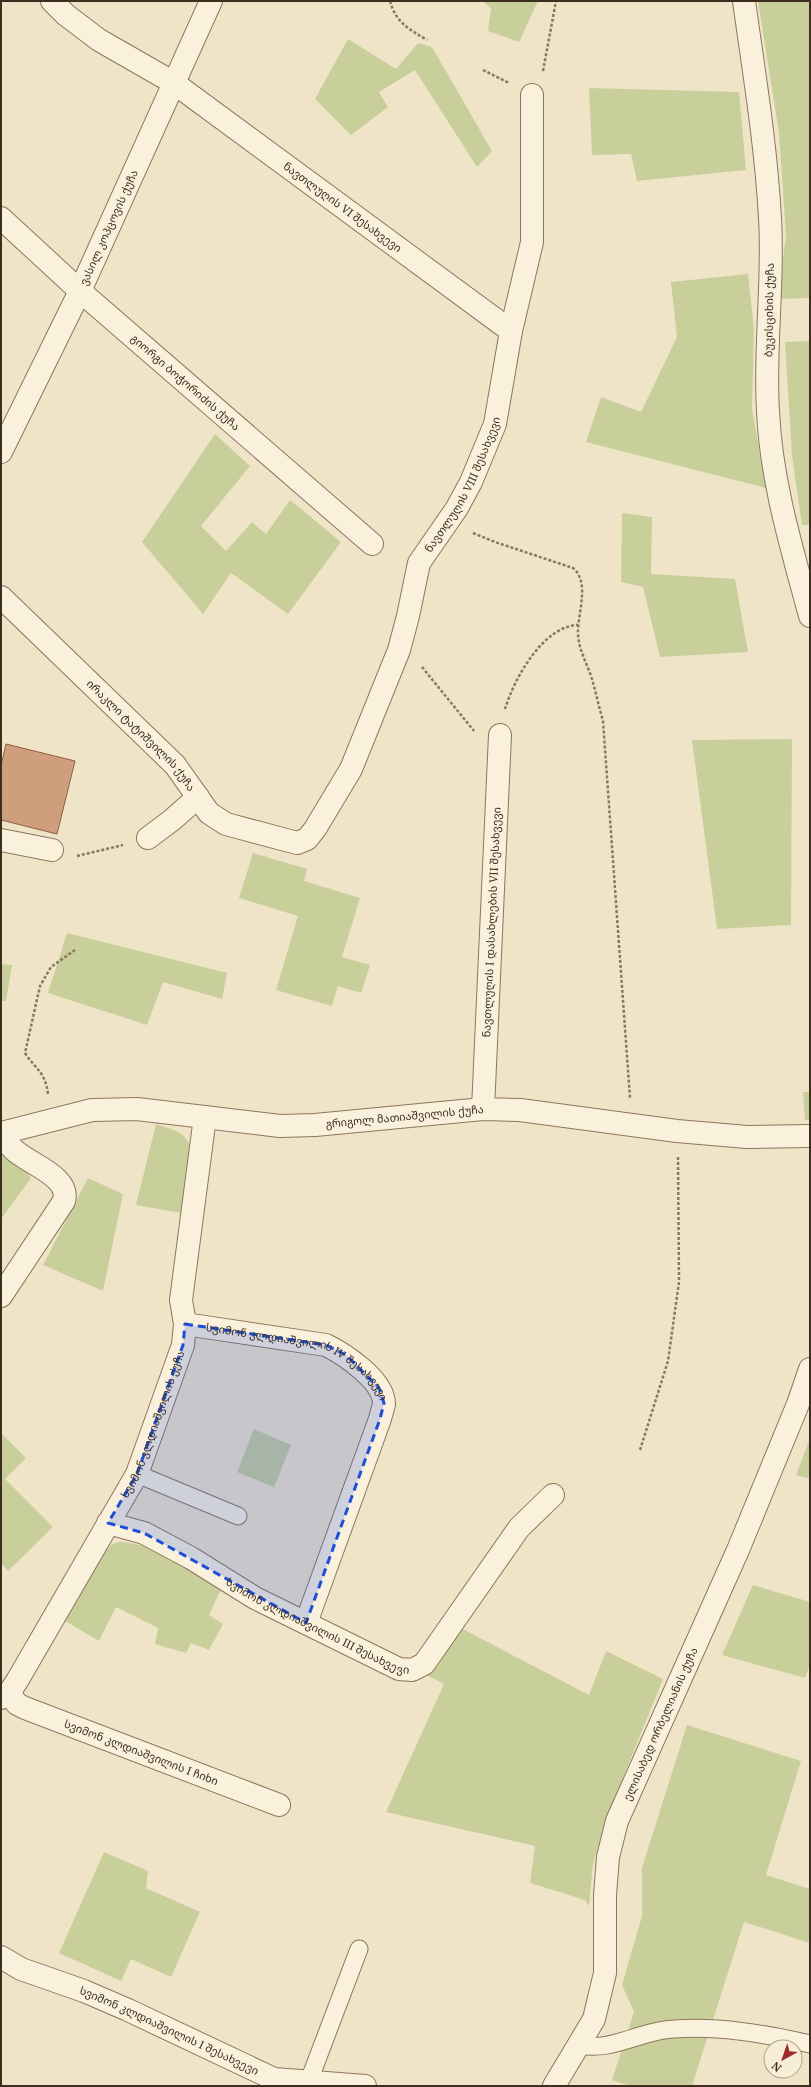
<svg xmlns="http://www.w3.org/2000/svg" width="811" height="2087" font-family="'Noto Serif','Noto Sans Georgian',serif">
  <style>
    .green { fill: #c9cf9b }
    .building { fill: #cf9f7d; stroke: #8d5f41 }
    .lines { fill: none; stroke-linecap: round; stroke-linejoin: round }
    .service-casing { stroke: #8d765c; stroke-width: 19 }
    .minor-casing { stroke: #8d765c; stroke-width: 24 }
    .path { stroke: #8d765c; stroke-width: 2.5; stroke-dasharray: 3 2; stroke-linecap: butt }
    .service { stroke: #faf1dc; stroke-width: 17 }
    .minor { stroke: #faf1dc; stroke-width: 22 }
    .marked { fill: #1d4ed8; fill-opacity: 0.2; stroke: #1d4ed8; stroke-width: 3; stroke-dasharray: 8 5; stroke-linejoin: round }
    .labels { text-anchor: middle; stroke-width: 3.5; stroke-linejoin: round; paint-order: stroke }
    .street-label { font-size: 11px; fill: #3d2e20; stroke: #f7eed8 }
  </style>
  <rect width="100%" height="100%" fill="#f0e4c8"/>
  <!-- green -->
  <path class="green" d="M482,1H538L519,42L488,31L491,8Z
    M758,1H810V298L778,299L786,235L779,133Z
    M348,39L396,69L418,43L432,47L492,151L477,167L415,70L379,92L388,107L351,135L315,99Z
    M589,88L739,92L746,170L637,181L631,154L592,155Z
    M748,274L754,329L752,409L766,488L586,442L601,397L641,412L677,337L671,282Z
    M810,341V525H802L792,456L785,342Z
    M215,434L250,466L201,526L226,551L252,522L266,534L290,500L341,542L288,614L231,573L203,614L142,542Z
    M622,513L652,517L651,574L735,579L748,652L660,657L643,587L621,582Z
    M792,739L791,925L717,929L692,740Z
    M253,853L307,869L304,881L360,898L342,957L370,965L361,993L338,986L332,1006L276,990L298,916L239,898Z
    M67,933L227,973L222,999L163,982L147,1025L48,993Z
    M1,964L12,965L6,1001H1Z
    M803,1092H810V1120H805Z
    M156,1124C164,1127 173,1129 180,1133C202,1147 190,1192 187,1214L136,1205Z
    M1,1148L19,1161L31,1178L1,1219Z
    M88,1178L123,1194L103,1291L43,1265Z
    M254,1429L291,1445L274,1487L237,1472Z
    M1,1433L26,1458L5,1479L53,1527L8,1571L1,1563Z
    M810,1438V1479L796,1475Z
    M119,1542C152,1542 194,1570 223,1585L209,1615L223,1624L209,1650L191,1643L186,1653L155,1644L158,1628L116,1607L99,1641L65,1621L104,1553L112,1544Z
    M753,1585L810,1602V1665L805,1678L722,1655Z
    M459,1627L589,1695L606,1651L663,1679L605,1822L593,1864L589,1906L585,1900L530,1883L535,1846L386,1812L444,1684L428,1676Z
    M687,1725L801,1761L766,1875L810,1889V1943L744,1922L692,2086H631L612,2080L634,2012L622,1985L642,1916V1868Z
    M104,1852L148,1871L146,1888L200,1912L171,1977L131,1959L121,1981L59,1953Z"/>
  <!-- building -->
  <path class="building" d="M6,744L75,761L57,834L1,820V766Z"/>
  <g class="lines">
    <defs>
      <path id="service" d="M137,1474L238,1516
        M580,2045C612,2052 642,2030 674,2029C720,2026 766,2034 810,2044
        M307,2086L359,1949"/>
      <g id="minor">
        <path id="s1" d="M52,1L66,15L99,40L174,83L511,331"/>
        <path d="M744,1C754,73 766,145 770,218C774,282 764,347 768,411C771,481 792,549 810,616"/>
        <path id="s2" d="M1,218L80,291L372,544"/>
        <path id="s3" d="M1,452L80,291L211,1"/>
        <path id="s4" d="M1,597L175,765L209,813L226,824L297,843L307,839L315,829L351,769L399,650L408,616L419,563L457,508L471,482L495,424L511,331L532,242V95"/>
        <path d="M148,838L172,820L198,797"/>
        <path d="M1,840L52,850"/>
        <path id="s5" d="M483,1109L500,735"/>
        <path id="s6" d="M1,1133L92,1110L137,1109L280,1126L315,1125L483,1109L520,1110L677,1131L747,1137L810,1136"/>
        <path d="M1,1296L64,1201C71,1176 28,1164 13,1149C9,1145 7,1139 5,1133"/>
        <path id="s7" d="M185,1324L326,1345C344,1354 384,1380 384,1404C383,1409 381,1414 380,1419L306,1623"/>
        <path id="s8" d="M108,1523L144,1533L191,1558L255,1598L399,1669L412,1670L424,1664L519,1528L553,1495"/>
        <path id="s9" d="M9,1693L17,1704L25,1708L279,1805"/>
        <path id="s10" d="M1,1698L9,1693L17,1681L137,1474L183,1345L185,1324L181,1300L205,1117"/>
        <path id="s11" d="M1,1957L21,1969L84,1991L128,2010L274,2079L365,2086"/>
        <path id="s12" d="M554,2086L594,2019L605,1973V1895L608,1857L617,1821L738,1550L798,1404L810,1369"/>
      </g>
    </defs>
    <!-- service casing -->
    <use href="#service" class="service-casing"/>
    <!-- minor casing -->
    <use href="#minor" class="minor-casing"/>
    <!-- path -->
    <path class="path" d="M390,1C396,23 409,29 427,40
      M483,70L509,83
      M543,71L556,1
      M473,533L495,542L573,568C590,582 578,612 578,632C578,649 587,663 592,679C596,693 599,707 603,721L630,1098
      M422,667L474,731
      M505,709C514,679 543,626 578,625
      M77,856L123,845
      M48,1094C45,1071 36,1070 25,1053L40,986L51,967L75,950
      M640,1450L668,1361L679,1282L678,1157"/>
    <!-- service -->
    <use href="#service" class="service"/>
    <!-- minor -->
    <use href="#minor" class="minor"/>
  </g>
  <!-- marked area -->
  <path class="marked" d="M185,1324L326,1345L346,1355L379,1388L384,1403L380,1419L306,1623L144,1533L108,1523L137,1474L183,1345Z"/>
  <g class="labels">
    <!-- street labels -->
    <g class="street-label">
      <text dy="4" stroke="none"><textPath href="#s1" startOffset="357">ნავთლუღის VI შესახვევი</textPath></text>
      <text dy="4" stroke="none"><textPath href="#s3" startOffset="249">ვასილ კოპცოვის ქუჩა</textPath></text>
      <text transform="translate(769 310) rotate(-89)" y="4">ბუკისციხის ქუჩა</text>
      <text dy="4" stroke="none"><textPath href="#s2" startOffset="247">გიორგი ბოჭორიძის ქუჩა</textPath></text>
      <text dy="4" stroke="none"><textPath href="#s4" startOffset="796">ნავთლუღის VIII შესახვევი</textPath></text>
      <text dy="4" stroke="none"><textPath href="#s4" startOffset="197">ირაკლი ტატიშვილის ქუჩა</textPath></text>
      <text dy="4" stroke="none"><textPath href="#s5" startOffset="187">ნავთლუღის I დასახლების VII შესახვევი</textPath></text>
      <text dy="4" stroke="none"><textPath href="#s6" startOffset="408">გრიგოლ მათიაშვილის ქუჩა</textPath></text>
      <text dy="4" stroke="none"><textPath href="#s7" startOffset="123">სვიმონ კლდიაშვილის IV შესახვევი</textPath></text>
      <text dy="4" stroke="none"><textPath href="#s10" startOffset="315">სვიმონ კლდიაშვილის ქუჩა</textPath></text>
      <text dy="4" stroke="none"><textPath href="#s8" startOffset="235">სვიმონ კლდიაშვილის III შესახვევი</textPath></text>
      <text dy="4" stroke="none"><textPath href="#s12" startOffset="385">ელისაბედ ორბელიანის ქუჩა</textPath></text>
      <text dy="4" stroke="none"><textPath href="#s9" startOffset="147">სვიმონ კლდიაშვილის I ჩიხი</textPath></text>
      <text dy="4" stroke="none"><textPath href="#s11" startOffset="184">სვიმონ კლდიაშვილის I შესახვევი</textPath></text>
    </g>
  </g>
  <!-- border -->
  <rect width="811" height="2087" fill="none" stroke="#3d2e20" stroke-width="4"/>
  <!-- north arrow -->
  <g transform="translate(783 2059) rotate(220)"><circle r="19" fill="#f7eed8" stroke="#ada18e"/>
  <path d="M0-3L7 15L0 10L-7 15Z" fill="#9e2a2b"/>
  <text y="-6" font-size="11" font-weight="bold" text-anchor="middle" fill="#3d2e20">N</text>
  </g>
</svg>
